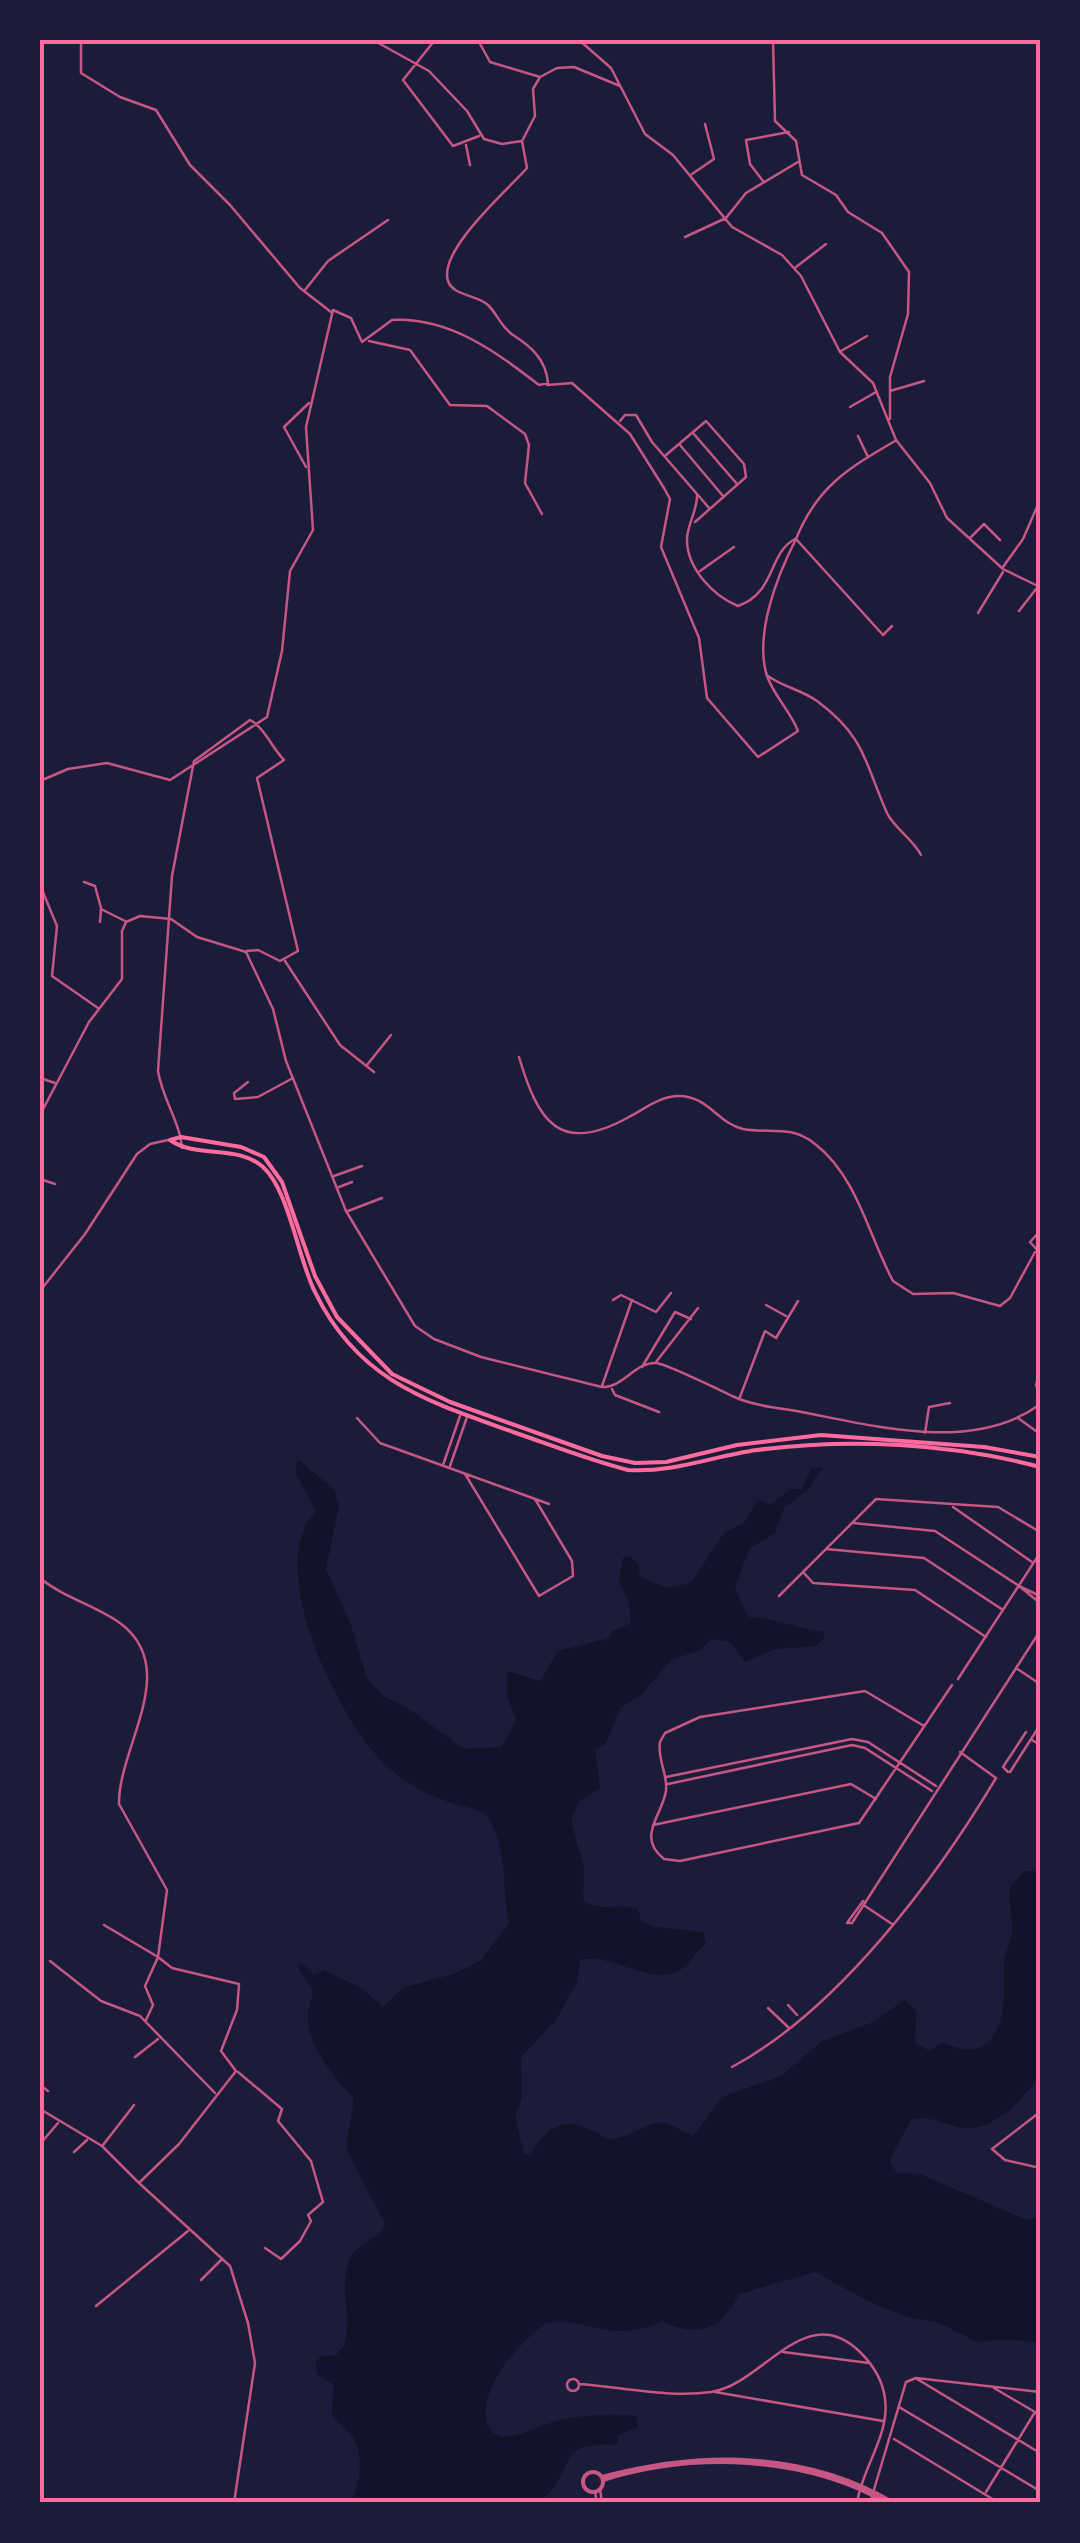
<svg xmlns="http://www.w3.org/2000/svg" width="1080" height="2543" font-family="Commissioner,sans-serif">
  <style>
    .water { fill: #12122b }
    .lines { fill: none; stroke-linecap: round; stroke-linejoin: round }
    .minor { stroke: #c65784; stroke-width: 2.5 }
    .tertiary { stroke: #c65784; stroke-width: 4 }
    .secondary { stroke: #ff6b9d; stroke-width: 4 }
    .neatline { fill: none; stroke: #ff6b9d; stroke-width: 4 }
  </style>
  <rect width="100%" height="100%" fill="#1b1b3a"/>
  <!-- water -->
  <path class="water" d="M298,1460L334,1489L339,1505L326,1569L351,1625L367,1679L384,1697L408,1708L458,1745L467,1749L502,1747L516,1720L507,1695V1671L540,1681L558,1651L610,1638L612,1631L631,1623L629,1603L619,1581L623,1558L630,1556L638,1564L640,1577L668,1588L691,1583L724,1533L744,1523L758,1500L771,1504L791,1489H802L811,1469L823,1467L809,1489L784,1508L775,1533L749,1549L735,1588L748,1617C775,1618 796,1628 823,1632L824,1639L815,1646L776,1649L745,1662L730,1642L712,1639L698,1651L671,1660L640,1696L621,1707L605,1745L595,1750L600,1788L579,1802L571,1820L584,1869L583,1899C597,1914 618,1902 638,1909L641,1922L655,1927L703,1932L706,1943C698,1950 691,1961 684,1967C654,1991 613,1951 580,1960L577,1982L556,2020L521,2057L522,2098L515,2117L524,2153L530,2154C554,2116 574,2118 608,2140C657,2132 640,2108 693,2136L722,2097L781,2076L822,2041L871,2023L905,2000L916,2011L915,2042L929,2051L943,2043C1002,2068 1006,2010 1004,1970C1003,1957 1010,1945 1012,1932C1013,1916 1007,1900 1011,1886L1024,1871H1040V2074C1025,2097 996,2130 965,2128C947,2127 930,2113 911,2120L889,2161L897,2173L920,2174L1027,2220L1040,2217V2343L1009,2339L977,2342L940,2323L907,2317L868,2301L815,2272L739,2294C723,2328 698,2340 663,2321C608,2345 595,2318 546,2323C522,2341 493,2372 487,2401C484,2413 485,2431 498,2435C511,2440 524,2432 536,2428C570,2415 599,2413 636,2416L638,2427L618,2435V2445C552,2440 577,2471 544,2498L525,2503H350C360,2486 364,2458 354,2439C348,2430 338,2423 332,2414L334,2385L317,2374L316,2363L320,2357L336,2355L344,2346C353,2319 339,2290 348,2264C355,2242 378,2241 385,2224L346,2148L354,2099C335,2078 307,2046 308,2014C309,2006 312,1998 313,1990L297,1966L303,1964L314,1975L324,1970L361,1988L383,2007L404,1987L454,1974L480,1961L509,1924C502,1890 508,1851 489,1819C483,1810 472,1808 462,1806C433,1798 411,1787 388,1767C340,1724 262,1566 316,1511L295,1472Z"/>
  <g class="lines">
    <!-- minor -->
    <path class="minor" d="M81,40V73L120,97L156,110L190,165L230,205L300,288L331,312
      M373,40L429,71L467,111L484,139L502,144L522,141
      M435,40L403,80L453,146L479,136
      M478,40L490,62L540,77
      M579,40L611,68L645,134L673,155L732,227L782,255L801,276L840,352L873,383L896,440L930,483L947,518L1003,569L1040,587
      M773,40L775,121L796,141L802,175L836,195L848,212L882,233L909,272L908,314L890,377V419
      M466,145L470,165
      M692,174L714,159L705,124
      M763,181L750,164L746,140L789,132
      M685,237L726,218L746,193L798,162
      M796,267L826,244
      M305,290L328,261L388,220
      M369,341L410,350L450,405L487,406L525,434L529,445L525,483L542,514
      M841,351L867,336
      M547,385L572,383L630,434L664,488L670,499L661,547L699,638L707,698L758,757L798,731C791,712 774,696 767,676C754,635 777,576 796,539
      M890,391L924,381
      M850,407L876,392
      M620,421L625,415H636L652,442L697,494C698,510 687,524 687,540C687,568 713,596 738,606C776,593 768,553 795,539
      M693,433L737,484
      M858,436L868,457
      M680,445L723,496
      M666,455L706,421L744,464L746,477L695,522
      M306,467L284,427L309,403
      M698,495L709,508
      M970,538L984,524L1000,540
      M1003,567L1023,539L1040,500
      M700,571L734,547
      M1019,611L1036,589
      M978,613L1003,572
      M892,626L883,635L796,539C817,487 847,469 895,441
      M768,676C783,687 802,690 817,701C866,737 865,764 887,813C894,828 913,839 921,855
      M40,781L68,769L107,763L170,780L267,717L282,651L290,571L313,530L306,427L333,310L351,318L362,342L392,320C450,317 496,352 539,385L548,383C546,360 532,347 513,335C501,327 498,315 488,305C478,295 453,296 448,281C438,250 508,190 527,168L522,141L535,116L533,89L540,77L557,68L574,67L620,86
      M84,882L95,886L101,908
      M40,885L57,926L52,976L98,1008
      M100,922L101,909L125,921
      M285,961L340,1045L374,1072
      M519,1057C538,1121 559,1156 629,1117C644,1109 659,1097 677,1096C708,1095 717,1123 743,1129C770,1134 790,1124 815,1144C857,1176 869,1237 893,1281L913,1294L953,1293L1000,1306L1010,1298L1035,1252
      M367,1065L391,1035
      M40,1078L55,1083
      M248,1082L234,1093L235,1099L258,1097L293,1078
      M40,1115L89,1022L122,979V931L126,922L140,916L171,919L197,937L246,952L273,1009L286,1061L346,1211L415,1326L434,1339L481,1357L602,1387C623,1388 635,1362 656,1363C664,1363 722,1391 732,1396C756,1407 782,1408 807,1413C878,1427 974,1452 1039,1405
      M182,1148C180,1122 162,1098 158,1071L172,876L194,761L250,720C264,727 273,749 284,760L257,778L298,951L280,961L258,950L247,951
      M334,1176L362,1166
      M40,1179L55,1184
      M339,1187L352,1182
      M348,1211L382,1198
      M1040,1231L1030,1242L1040,1253
      M40,1291L85,1234L137,1154L150,1144L168,1140
      M613,1300L621,1295L656,1312L671,1293
      M766,1305L786,1316
      M656,1362L698,1308
      M642,1367L675,1312L691,1319
      M1040,1371L1036,1385L1040,1395
      M602,1386L632,1300
      M612,1389L615,1395L659,1412
      M740,1397L765,1331L776,1338L798,1301
      M357,1418L380,1443L549,1504
      M1018,1418L1040,1434
      M40,1423V1488
      M925,1433L929,1407L950,1403
      M443,1465L460,1416
      M450,1466L467,1417
      M465,1474L539,1596L573,1576L572,1561L535,1499
      M953,1507L1032,1562
      M853,1523L935,1531L1019,1586
      M826,1549L924,1558L1003,1610
      M803,1572L813,1583L915,1590L986,1637
      M40,1578C64,1598 95,1605 120,1623C182,1669 118,1747 119,1804L167,1890L158,1957L172,1968L239,1984L237,2010L221,2051L236,2071L179,2144L139,2183L230,2266L248,2323L255,2363L234,2503
      M779,1596L876,1499L998,1507L1040,1532
      M1040,1596L1019,1586L1040,1603
      M1016,1668L1040,1684
      M958,1679L1040,1553
      M924,1726L865,1691L700,1717L665,1733L660,1742C657,1759 668,1774 666,1791C662,1816 636,1837 664,1859L680,1861L859,1823L952,1685
      M1032,1740L1040,1745
      M1008,1772L1003,1767L1026,1732
      M1010,1772L1040,1725
      M666,1777L852,1739L868,1742L936,1786
      M668,1784L852,1745L865,1748L932,1791
      M653,1825L851,1784L876,1799
      M863,1901L847,1923H852L1040,1631
      M865,1906L892,1924
      M104,1925L158,1957L145,1986L153,2005L146,2020
      M50,1961L101,2001L140,2016L215,2093
      M788,2005L797,2015
      M768,2008L788,2027
      M135,2057L158,2039
      M732,2067C838,2010 935,1880 996,1778L960,1752
      M238,2072L282,2109L278,2121L311,2161L323,2202L308,2215L311,2221L300,2241L281,2259L265,2248
      M40,2085L48,2091
      M40,2109L102,2146L138,2182
      M1040,2112L992,2149L1005,2160L1040,2168
      M40,2144L58,2123
      M103,2145L134,2105
      M74,2152L87,2140
      M201,2280L222,2259
      M96,2306L188,2231
      M783,2352L869,2363
      M917,2379L1040,2453
      M567 2385a6 6 0 1 1 12 0a6 6 0 1 1-12 0Z
      M579,2384C621,2387 670,2398 711,2392C763,2385 805,2298 860,2352C873,2365 883,2380 885,2399C890,2435 862,2468 857,2503
      M994,2388L1040,2415
      M715,2392L883,2421
      M899,2407L1040,2491
      M894,2439L999,2503
      M600,2489L602,2503
      M595,2492L597,2503
      M986,2492L1035,2412
      M870,2503L906,2382L916,2378L1040,2392"/>
    <!-- tertiary -->
    <path class="tertiary" d="M583 2482a10 10 0 1 1 20 0a10 10 0 1 1-20 0Z
      M602,2477C700,2451 805,2450 894,2503
      M603,2480C693,2452 804,2455 887,2503"/>
    <!-- secondary -->
    <path class="secondary" d="M170,1140C197,1159 237,1144 263,1167C289,1190 298,1259 315,1292C358,1381 427,1401 513,1432C551,1445 589,1460 628,1470C673,1473 713,1456 757,1450C849,1438 950,1443 1040,1467
      M170,1140L181,1137L241,1147L264,1157L282,1182L315,1276L337,1317L392,1374L450,1402L602,1456L635,1463L666,1462L737,1445L821,1435L984,1447L1040,1457"/>
  </g>
  <!-- border -->
  <rect width="1080" height="2543" fill="none" stroke="#1b1b3a" stroke-width="85"/>
  <rect x="42" y="42" width="996" height="2458" class="neatline"/>
</svg>
